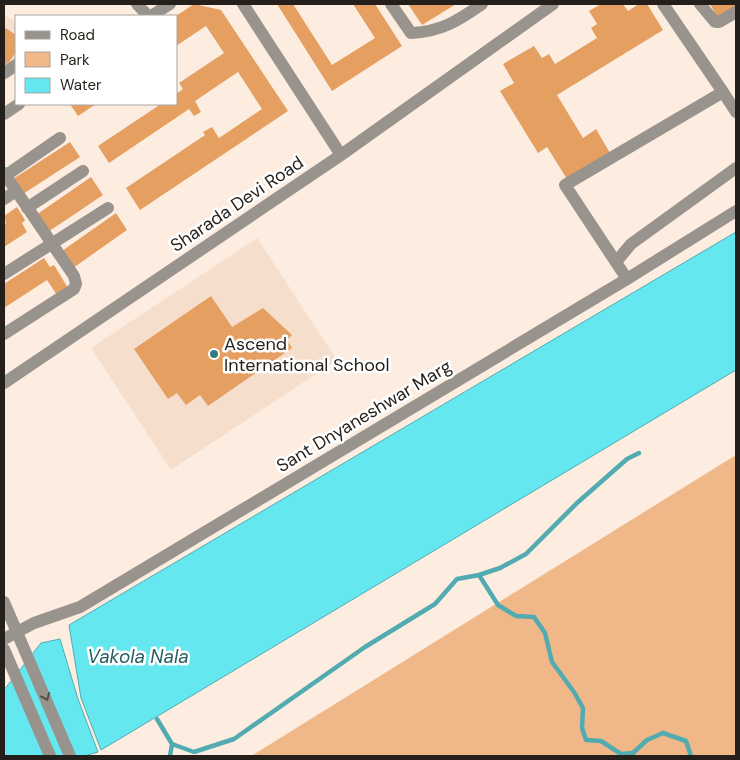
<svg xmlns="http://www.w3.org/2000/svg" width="740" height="760" font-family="'DM Sans',sans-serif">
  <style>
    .built { fill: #f5decc }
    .green { fill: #f0b888 }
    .water { fill: #65e7f0; stroke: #52abb0 }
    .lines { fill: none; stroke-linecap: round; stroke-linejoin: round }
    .stream { stroke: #52abb0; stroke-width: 4.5 }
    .building { fill: #e49f61 }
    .minor { stroke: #99938d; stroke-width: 12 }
    .oneway { stroke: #534d48 }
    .poi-dot { fill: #337c81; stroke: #fff; stroke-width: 2 }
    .labels { text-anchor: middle; stroke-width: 5; stroke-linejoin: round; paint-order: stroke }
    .street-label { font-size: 18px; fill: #241f1a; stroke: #fff }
    .poi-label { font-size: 18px; fill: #241f1a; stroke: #fff; text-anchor: start }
    .water-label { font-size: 19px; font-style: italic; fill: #295f63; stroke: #fff }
  </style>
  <rect width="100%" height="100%" fill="#fdede0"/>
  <!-- built -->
  <path class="built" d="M4,15L16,22V73L4,82Z
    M257,238L337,360L171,470L91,348Z"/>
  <!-- green -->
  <path class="green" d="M736,455V756H251Z"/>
  <!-- water -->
  <path class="water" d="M736,232V370L101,750L81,698L69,625Z
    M60,639L78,699L98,752L84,756H4V690L41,643Z"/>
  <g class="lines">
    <!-- stream -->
    <path class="stream" d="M479,575L500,568L526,554L577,503L627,459L639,453
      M157,719L172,744L194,752L234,739L365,647L435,604L457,579L479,575L498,605L516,616L534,617L545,633L552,662L574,692L583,708L582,728L586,740L601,741L621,754L633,753L647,740L663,733L686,741L691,756
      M170,756L172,744"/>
  </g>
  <!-- building -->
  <path class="building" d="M194,4L221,10L288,111L140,210L126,188L205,135L203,132L212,127L219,138L262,109L238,72L195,101L201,112L194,116L189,109L109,163L98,146L161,104H176V94L183,89L179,83L224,53L206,26L176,46V16Z
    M277,4H293L332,65L375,38L353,4H375L402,46L332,91Z
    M408,4H456L422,25Z
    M601,4H623L628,11L639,4H647L663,30L557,95L583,138L596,129L610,153L567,179L547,147L538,153L500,91L514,83L503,64L534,46L542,58L549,54L555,64L597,38L591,28L597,24L589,11Z
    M710,4H736V10L719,20Z
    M4,27L16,35V52L9,62L4,65Z
    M70,104H96L78,116Z
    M70,142L80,157L23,194L13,179Z
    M91,177L103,195L48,232L36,215Z
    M17,207L25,220L22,223L27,232L4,247V225L6,223L4,216Z
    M116,213L127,230L73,268L62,251Z
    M44,258L50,267L54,265L68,288L57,295L47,280L4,308V284Z
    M211,296L232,327L263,308L292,335L287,340L292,348L208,406L200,395L186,405L177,393L168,399L134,349Z"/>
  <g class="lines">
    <!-- minor -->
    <path class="minor" d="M137,4L148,16
      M243,4L341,155
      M391,4L411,33C441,32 459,20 482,4
      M663,4L723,92
      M700,4L715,22H719L736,12
      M151,16L170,4
      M4,73L16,65
      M4,114L19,104
      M4,173L74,276L76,284L74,289L4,334
      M5,176L60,138
      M4,199L16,191
      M27,208L83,171
      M616,262L631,244L736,168
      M4,274L108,208
      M627,279L565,185L723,92L736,112
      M4,383L341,155L553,4
      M4,602L70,756
      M4,639L34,623L80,607L627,279L736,211
      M4,649L50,756"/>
  </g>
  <!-- one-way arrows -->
  <defs><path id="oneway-chevron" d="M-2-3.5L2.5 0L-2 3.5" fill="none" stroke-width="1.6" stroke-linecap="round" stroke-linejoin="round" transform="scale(1.25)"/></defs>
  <use class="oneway" href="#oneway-chevron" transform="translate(46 697) rotate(67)"/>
  <!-- markers -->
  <circle class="poi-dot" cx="214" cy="354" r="5"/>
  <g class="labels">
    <!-- street labels -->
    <g class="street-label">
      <text transform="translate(237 204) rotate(-34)" y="6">Sharada Devi Road</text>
      <text transform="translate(364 416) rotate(-31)" y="6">Sant Dnyaneshwar Marg</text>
    </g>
    <!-- poi labels -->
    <g class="poi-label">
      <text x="224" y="350">Ascend<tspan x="224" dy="21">International School</tspan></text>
    </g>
    <!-- water labels -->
    <g class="water-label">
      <text x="138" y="663">Vakola Nala</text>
    </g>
  </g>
  <!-- border -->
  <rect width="740" height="760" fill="none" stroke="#241f1a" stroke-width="10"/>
  <!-- legend -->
  <rect x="15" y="15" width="162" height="90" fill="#ffffff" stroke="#a7a5a3"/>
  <rect x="25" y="31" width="25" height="8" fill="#99938d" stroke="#a7a5a3"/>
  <text x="60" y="40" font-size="15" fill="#241f1a">Road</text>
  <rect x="25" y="52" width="25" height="15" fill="#f0b888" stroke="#a7a5a3"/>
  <text x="60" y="65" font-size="15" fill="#241f1a">Park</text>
  <rect x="25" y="78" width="25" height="15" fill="#65e7f0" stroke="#a7a5a3"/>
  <text x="60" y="90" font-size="15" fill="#241f1a">Water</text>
</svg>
